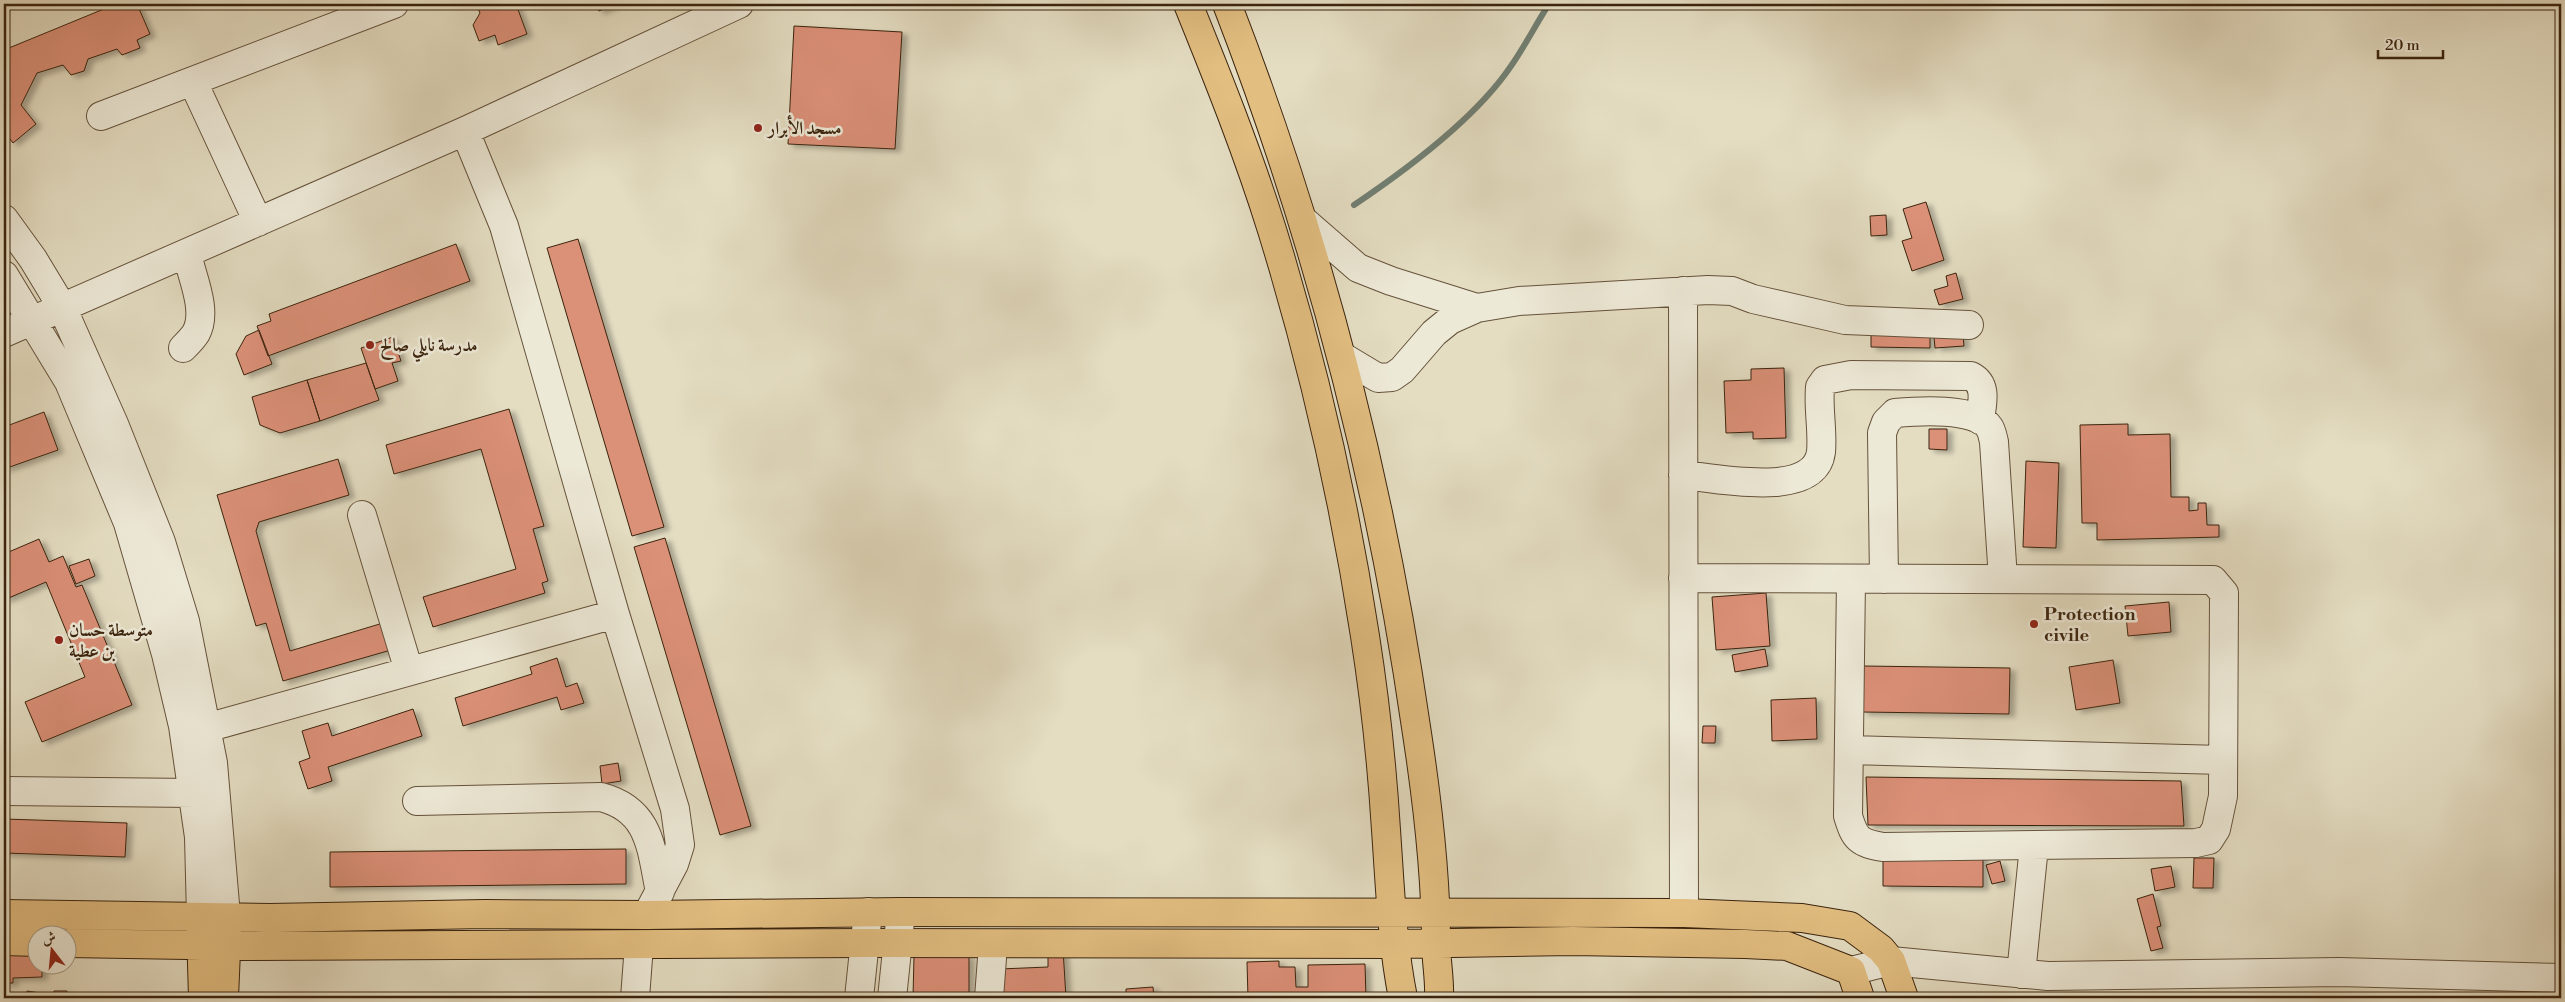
<svg xmlns="http://www.w3.org/2000/svg" width="2565" height="1002" font-family="'Libre Bodoni',Amiri,serif">
  <style>
    .lines { fill: none; stroke-linecap: round; stroke-linejoin: round }
    .stream { stroke: #717f73; stroke-width: 6 }
    .building { fill: #db9078; stroke: #3b240e; filter: url(#shadow) }
    .minor-casing { stroke: #65523b; stroke-width: 30 }
    .major-casing { stroke: #3b240e; stroke-width: 30 }
    .minor { stroke: #ede9d7; stroke-width: 28 }
    .major { stroke: #e2be81; stroke-width: 28 }
    .poi-dot { fill: #8f2418; stroke: #ede9d7; stroke-width: 2 }
    .labels { text-anchor: middle; stroke-width: 5; stroke-linejoin: round; paint-order: stroke }
    .poi-label { font-size: 18px; font-weight: bold; fill: #3b240e; stroke: #ede9d7; text-anchor: start }
  </style>
  <defs>
    <filter id="shadow"><feDropShadow dx="5.5" dy="3" stdDeviation="2.5" flood-color="#0004"/></filter>
  </defs>
  <rect width="100%" height="100%" fill="#e4ddc2"/>
  <filter id="stains"><feTurbulence type="fractalNoise" baseFrequency=".004" numOctaves="4"/><feColorMatrix values="0 0 0 0 .2 0 0 0 0 .09 0 0 0 0 .02 0 0 0 .5 -.17"/></filter>
  <radialGradient id="worn" r=".72"><stop offset=".6" stop-color="#630" stop-opacity="0"/><stop offset="1" stop-color="#630" stop-opacity=".3"/></radialGradient>
  <g class="lines">
    <!-- stream -->
    <path class="stream" d="M1354,205C1406,170 1476,118 1511,66C1525,46 1536,24 1549,4"/>
  </g>
  <!-- building -->
  <path class="building" d="M116,4H137L150,34L137,40L140,48L122,55L117,49L88,59L84,71L71,75L63,65L37,73L21,105L36,124L13,143L4,131V50Z
    M476,4H516L527,34L498,45L495,35L479,41L473,25L480,13Z
    M596,4H616L599,11Z
    M794,26L902,32L895,149L788,144Z
    M1926,202L1944,260L1912,271L1902,241L1912,238L1903,209Z
    M1886,215L1887,235L1871,236L1870,216Z
    M578,239L664,527L632,536L547,248Z
    M456,244L470,281L268,356L257,326L271,321L269,314Z
    M1956,273L1963,299L1939,305L1934,290L1948,286L1946,276Z
    M1871,328L1930,329V348L1871,347Z
    M259,330L272,364L244,375L236,354L246,336Z
    M1963,334L1964,346L1935,348L1934,337Z
    M393,337L401,361L392,363L398,381L375,389L361,348Z
    M366,363L379,400L320,421L307,380Z
    M1784,368L1786,438L1753,439V432L1726,433L1724,381L1751,380V369Z
    M307,380L320,421L280,433L260,425L252,397Z
    M509,409L544,526L533,529L548,581L542,583L545,593L433,627L423,597L516,569L481,449L394,474L386,445Z
    M44,412L58,450L4,469V427Z
    M2128,424V435L2170,434L2171,497H2189V511L2198,510V503H2206L2207,525H2219V537L2097,540V523H2082L2080,425Z
    M1929,429H1947V450L1929,449Z
    M338,459L349,495L259,522L256,531L290,651L383,623L391,650L283,681L266,623L256,626L217,495Z
    M2026,461L2059,463L2056,548L2023,547Z
    M665,538L751,826L720,835L634,547Z
    M39,539L49,562L63,556L76,587L82,585L132,705L42,742L25,702L85,677L46,582L4,600V554Z
    M89,559L95,576L76,584L69,566Z
    M1766,593L1770,646L1716,650L1712,597Z
    M2169,602L2171,632L2128,636L2125,606Z
    M1765,649L1768,666L1735,672L1732,655Z
    M557,658L566,687L577,683L584,703L561,710L557,697L463,726L455,698L532,674L530,667Z
    M2113,660L2120,703L2076,710L2069,667Z
    M1863,666L2010,668L2009,714L1862,712Z
    M1816,698L1817,739L1772,741L1771,700Z
    M413,709L422,736L328,767L332,781L308,789L299,762L310,758L302,731L328,723L332,736Z
    M1703,726H1716L1715,743H1702Z
    M618,763L621,781L602,784L600,766Z
    M1866,777L2181,781L2184,826L1868,825Z
    M4,819L127,823L125,857L4,853Z
    M626,849V884L330,887V852Z
    M1883,849L1983,850V887L1883,886Z
    M2194,858H2214L2213,888H2193Z
    M2000,861L2005,881L1992,884L1986,865Z
    M2171,866L2175,887L2155,891L2151,869Z
    M2153,894L2161,926L2157,927L2163,948L2151,951L2137,899Z
    M4,945L38,953V964H42V977L13,978V983H4Z
    M1063,949L1066,998H1001L1000,969L1048,967V950Z
    M914,955H969V998H913Z
    M1279,961V967H1295L1296,987H1308V965L1365,964L1366,998H1248L1247,962Z
    M1153,987L1154,998H1126V989Z
    M4,990H7L6,994L26,995L27,991L53,995L54,991H67L66,997L77,998H4Z"/>
  <g class="lines">
    <defs>
      <path id="minor" d="M193,82L258,222
        M101,116L394,4
        M465,131L504,226L615,614L675,809L680,845L674,864L647,915
        M4,219L33,259L62,307L114,424L161,542L185,621L213,763L226,916
        M1304,221L1358,268L1391,281L1477,308
        M4,275L69,382L128,523L166,654L183,726L199,837L201,917
        M1683,291L1684,913
        M4,333L465,131L739,4
        M183,348C188,343 193,338 196,333C208,311 192,277 187,254
        M1343,357L1378,378L1392,377L1402,370L1434,333L1450,320L1477,308L1519,301L1708,290L1732,291L1753,299L1845,320L1969,325
        M1683,475C1715,478 1815,500 1821,452C1823,431 1818,409 1820,387L1825,380L1851,375L1971,376C1988,385 1982,403 1980,420
        M362,515L409,671
        M1683,578L2213,580L2224,593L2223,796L2216,829L2209,840L2196,843L1883,847C1859,843 1855,839 1848,816L1851,579
        M1884,579L1882,433L1886,422L1895,413C1918,411 1975,407 1989,427C1992,431 1993,438 1994,442L2003,579
        M206,728L615,614
        M1849,750L2223,760
        M4,791L194,793
        M417,801L601,797C651,810 651,849 660,892
        M1851,971L1891,961L2048,976L2339,972L2561,978
        M2021,974L2034,846
        M635,998L639,945
        M859,998L868,912
        M892,998L901,912
        M989,998L993,945"/>
      <path id="major" d="M1188,4C1218,78 1248,153 1272,230C1313,363 1344,499 1365,636C1375,700 1382,765 1386,830C1390,886 1392,943 1403,998
        M1227,4C1318,239 1380,478 1416,727C1427,798 1436,870 1436,942C1436,961 1440,979 1439,998
        M4,914L270,918L485,914L647,915L901,912L1684,913L1802,918L1850,926L1881,949L1891,961L1904,998
        M201,929L203,998
        M4,941L38,942
        M68,943L247,946L865,943L1395,944L1573,941L1745,944L1787,946L1851,971L1860,998
        M224,998L227,927"/>
    </defs>
    <!-- minor casing -->
    <use href="#minor" class="minor-casing"/>
    <!-- major casing -->
    <use href="#major" class="major-casing"/>
    <!-- minor -->
    <use href="#minor" class="minor"/>
    <!-- major -->
    <use href="#major" class="major"/>
  </g>
  <!-- markers -->
  <g class="poi-dot">
    <circle cx="758" cy="128" r="5"/>
    <circle cx="370" cy="345" r="5"/>
    <circle cx="2034" cy="624" r="5"/>
    <circle cx="59" cy="640" r="5"/>
  </g>
  <g class="labels">
    <!-- poi labels -->
    <g class="poi-label">
      <text x="768" y="134">مسجد الأبرار</text>
      <text x="380" y="351">مدرسة نايلي صالح</text>
      <text x="2044" y="620">Protection<tspan x="2044" dy="21">civile</tspan></text>
      <text x="69" y="636">متوسطة حسان<tspan x="69" dy="21">بن عطية</tspan></text>
    </g>
  </g>
  <!-- margin -->
  <rect width="2565" height="1002" fill="none" stroke="#e4ddc2" stroke-width="20"/>
  <rect x="5" y="5" width="2555" height="992" fill="none" stroke="#3b240e" stroke-width="2.5"/>
  <rect x="10" y="10" width="2545" height="982" fill="none" stroke="#3b240e"/>
  <!-- north arrow -->
  <g transform="translate(52 950) rotate(344)"><circle r="24" fill="#ede9d7" stroke="#a69a87"/>
  <path d="M0-4L9 19L0 12L-9 19Z" fill="#8f2418"/>
  <text y="-8" font-size="14" font-weight="bold" text-anchor="middle" fill="#3b240e">ش</text>
  </g>
  <!-- scale -->
  <path d="M2378 50v8h65v-8" fill="none" stroke="#3b240e" stroke-width="2.5"/>
  <text x="2385" y="50" font-size="15" fill="#3b240e" stroke="#ede9d7" stroke-width="4" paint-order="stroke">20 m</text>
  <rect width="100%" height="100%" filter="url(#stains)"/>
  <rect width="100%" height="100%" fill="url(#worn)"/>
</svg>
